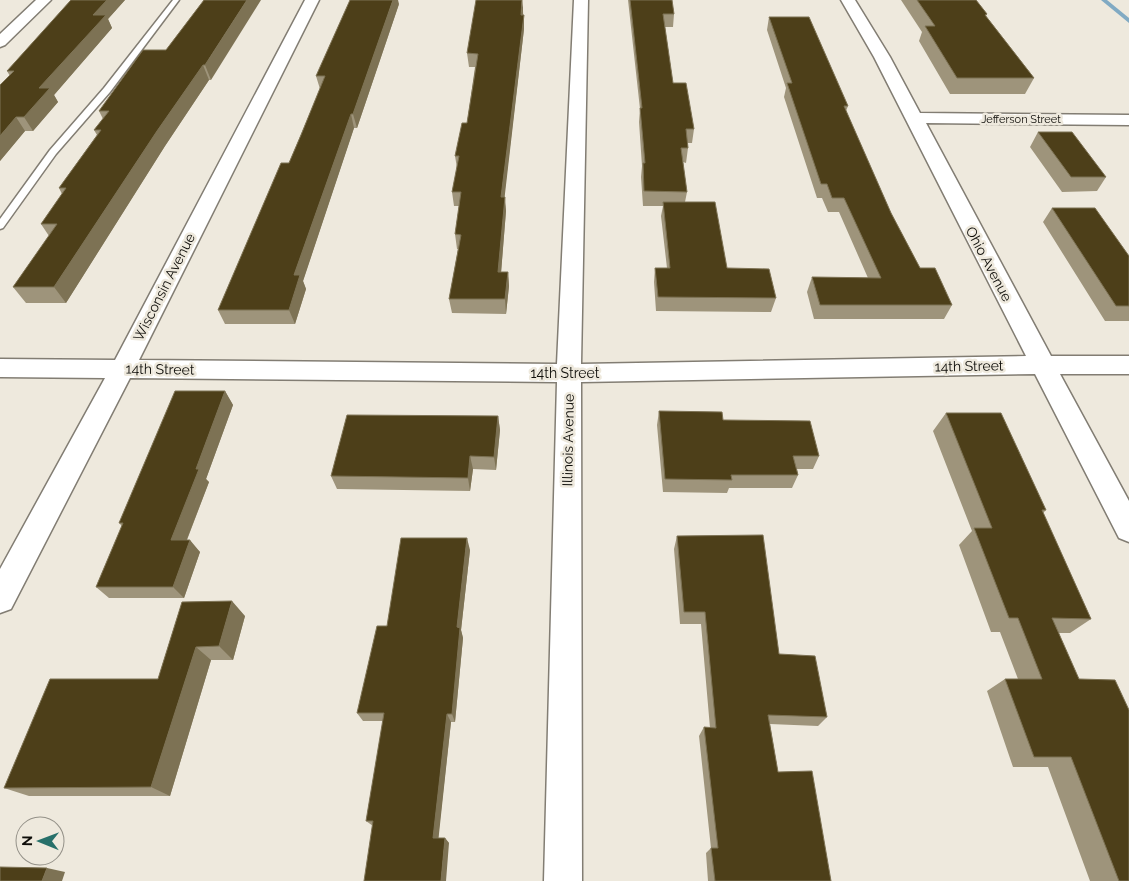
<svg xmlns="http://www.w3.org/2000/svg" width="1129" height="881" font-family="Raleway,sans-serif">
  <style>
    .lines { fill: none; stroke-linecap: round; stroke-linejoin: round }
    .stream { fill: #81aac3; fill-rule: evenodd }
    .service-casing { stroke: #827d73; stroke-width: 3 }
    .minor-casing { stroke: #827d73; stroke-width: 3 }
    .service { fill: #fff; fill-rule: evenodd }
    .minor { fill: #fff; fill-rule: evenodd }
    .wall { fill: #9e947b }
    .shaded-wall { fill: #7d7254 }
    .building { fill: #4d3f19; stroke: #7d7254 }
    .labels { text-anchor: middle; stroke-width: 5; stroke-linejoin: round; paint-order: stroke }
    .far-street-label { font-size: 11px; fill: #0e0d09; stroke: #eee9dd }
    .street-label { font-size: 14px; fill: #0e0d09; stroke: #eee9dd }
  </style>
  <rect width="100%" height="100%" fill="#eee9dd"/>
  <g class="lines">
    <!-- stream -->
    <path class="stream" d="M1101,0H1107L1129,18V23Z"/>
    <defs>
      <path id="service" d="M173,0H179L110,92L56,154L3,228L0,229V219L50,150L104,88Z"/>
      <path id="minor" d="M36,0H51L5,45L0,47V34Z
        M305,0H319L139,360L557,364L574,0H588L581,364L1026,356L874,57L841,0H855L890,57L920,113L1129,115V125L926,123L1051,356H1129V374H1060L1129,501V542L1119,538L1035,374L581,382L582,881H544L557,382L130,378L11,609L0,613V569L105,378L0,377V359L115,360Z"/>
    </defs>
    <!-- service casing -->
    <use href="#service" class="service-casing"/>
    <!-- minor casing -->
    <use href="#minor" class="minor-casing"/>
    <!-- service -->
    <use href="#service" class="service"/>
    <!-- minor -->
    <use href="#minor" class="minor"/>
  </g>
  <!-- wall -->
  <path class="wall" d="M71,0H125L108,19L112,28L54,95L58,102L33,131H25L0,161L10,76L7,71Z
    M204,0L211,80H209L165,146L66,303H26L13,287L49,236L41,224L62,194L59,188L97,135L94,130L103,119L99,111L166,50Z
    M628,0H672L674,14L673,27H665L673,83L694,129L692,143H688V148L686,163L683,162L687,192L685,202L727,268L776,298L771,312L656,311L654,282L655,268H667L661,216L663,206H643L641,177L642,166L639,122L640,109Z
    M901,0H976L987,14L986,16L1034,78L1025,94H950L919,41L922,32Z
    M399,4L357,128H354L303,281L306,289L295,324H225L218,310L289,163L320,89L316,76Z
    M523,11L524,29L504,197L506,211L501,272H508L509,286L506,314L452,313L449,299L458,249H457L455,234L459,206H454L452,192L457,168L455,156L467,123L475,67H469L467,53Z
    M769,17L848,106L846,111L891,213L920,268L952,305L944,319H814L807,292L812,277L868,278L839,212H828L822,198H817L784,97L786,88L767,30Z
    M1038,132L1106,177L1097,191L1062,192L1030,147Z
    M1052,208L1129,256V321H1105L1043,222Z
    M225,391L233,405L206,479L209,482L187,540L200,552L184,598H109L96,587L122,526L119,523Z
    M659,411L723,420L819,456L813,469H797L798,475L792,488H729L727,493L663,492L657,425Z
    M946,413L1046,510L1043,513L1091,619L1070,633H1059L1129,881H1090L1048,767H1013L987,691L1005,679H1018L1000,632H991L959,545L972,531L933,431Z
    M498,416L500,430L496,470L473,469L470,491L337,489L331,476Z
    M677,536L779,654L827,717L818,726L770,724L778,772L831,881H708L706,853L711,848L699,736L704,727L710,728L701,624H680L674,549Z
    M470,550L461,630L463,638L455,722H451L438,838H445L449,843L373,826L366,821L383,721H363L357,713L387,626Z
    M182,602L245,616L233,660H211L170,796H29L4,788L158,679Z"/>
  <!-- shaded-wall -->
  <path class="shaded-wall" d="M107,0H125L108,19L112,28L54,95L58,102L33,131L24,117L39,88L93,15Z
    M247,0H261L211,80L205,65Z
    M393,0H398L399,4L357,128L353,114Z
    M523,0V11L522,29L521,15Z
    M524,15V29L503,211L501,197Z
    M203,65L209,80L165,146L66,303L54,287L157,131Z
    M351,114L354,128L303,281L306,289L295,324L289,310L294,275Z
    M16,117L25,131L0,161V136Z
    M505,197L506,211L500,286L498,272Z
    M508,272L509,286L506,314L505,299Z
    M225,391L233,405L206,479L209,482L182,552L171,540L196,469Z
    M498,416L500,430L496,470L494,457Z
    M470,456L473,469L470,491L468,478Z
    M467,538L470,550L461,630L463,638L455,722L452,714L457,627Z
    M190,540L200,552L184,598L173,587Z
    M232,601L245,616L233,660L219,646Z
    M196,647L211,660L170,796L151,787Z
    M447,714L451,722L438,843L433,838Z
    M445,838L449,843L446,881H441Z
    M47,868L65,872L62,881H42Z"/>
  <!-- building -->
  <path class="building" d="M71,0H107L93,15H106L39,88H50L24,117H16L0,136V85L14,71H7Z
    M204,0H247L205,65H203L157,131L54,287H13L57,224H41L66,188H59L101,130H94L109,111H99L143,50H166Z
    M350,0H393L353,114H351L294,275H300L289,310H218L281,163H289L301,135L325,76H316Z
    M476,0H522L521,15H524L501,197H505L498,272H508L505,299H449L461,235L455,234L461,192H452L459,156H455L462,123H467L478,54L467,53Z
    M630,0H672L674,14H663L673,83H686L694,129H686L688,148H681L687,192L644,191L643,163H645L640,108H642Z
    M917,0H976L987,14L985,15L1034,78H957L925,26H935Z
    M769,17H809L848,106H844L891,213L920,268H935L952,305H820L812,277L881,278L844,198H832L827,184H821L787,83H792Z
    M1038,132H1072L1106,177H1071Z
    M663,202H715L727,268L769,269L776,298L658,297L655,268H670Z
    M1052,208H1095L1129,256V306H1116Z
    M175,391H225L196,469H199L171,540H190L173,587H96L123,523H119Z
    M659,411L722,412L723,420L810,421L819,456H793L798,475H731L732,480L665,479Z
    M946,413H1001L1046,510H1042L1091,619L1052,618L1079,679L1115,680L1129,710V881H1119L1071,757H1034L1005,679H1042L1018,618H1009L974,528H992Z
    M347,415L498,416L494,457L470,456L468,478L331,476Z
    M763,535L779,654L815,656L827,717L768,715L778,772L812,771L831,881H715L711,848H718L704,727L716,728L705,612H684L677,536Z
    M401,538H467L457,627L460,628L452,714H447L433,838H445L441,881H364L373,821H366L384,713H357L377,626H387Z
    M232,601L219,646L196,647L151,787L4,788L50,679H158L182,602Z
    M0,867L47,868L42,881H0Z"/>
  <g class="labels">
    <!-- far-street labels -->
    <g class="far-street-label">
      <text x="1021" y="123">Jefferson Street</text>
    </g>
    <!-- street labels -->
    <g class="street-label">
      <text transform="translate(989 264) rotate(62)" y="5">Ohio Avenue</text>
      <text transform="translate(164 287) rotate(-63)" y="5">Wisconsin Avenue</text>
      <text transform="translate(969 366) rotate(-1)" y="5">14th Street</text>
      <text transform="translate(160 369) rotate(1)" y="5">14th Street</text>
      <text x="565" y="378">14th Street</text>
      <text transform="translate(568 440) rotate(-89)" y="5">Illinois Avenue</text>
    </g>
  </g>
  <!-- north arrow -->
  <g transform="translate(40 841) rotate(271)"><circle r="24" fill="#eee9dd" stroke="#949188"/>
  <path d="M0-4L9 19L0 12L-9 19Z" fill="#27706a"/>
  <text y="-8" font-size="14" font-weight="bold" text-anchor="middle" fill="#0e0d09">N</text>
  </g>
</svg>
